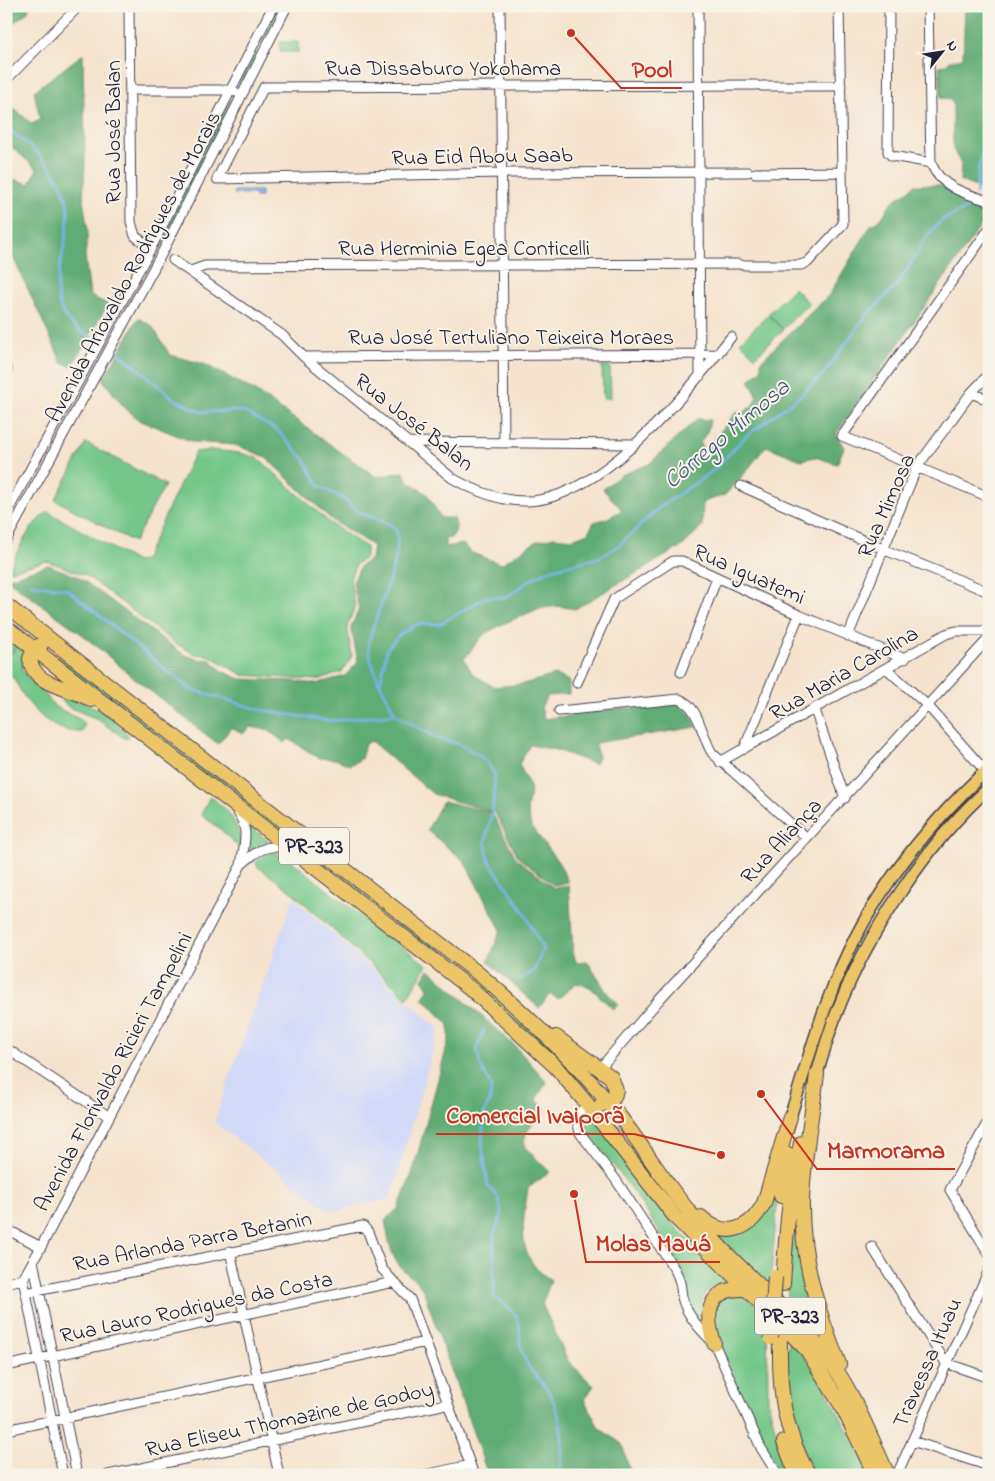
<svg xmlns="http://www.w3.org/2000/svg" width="995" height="1481" font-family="'Indie Flower',sans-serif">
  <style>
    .built { fill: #d2d9f9 }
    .green { fill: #75c789; stroke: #4c7462 }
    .forest { fill: #60ac75; stroke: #416758 }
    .water { fill: #7ab6ec; stroke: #4e6c94 }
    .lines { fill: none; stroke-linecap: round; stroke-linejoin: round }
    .stream { stroke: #7ab6ec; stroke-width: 2.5 }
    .minor-casing { stroke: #423f51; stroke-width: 11 }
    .major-casing { stroke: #423f51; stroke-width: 14 }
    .highway-casing { stroke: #423f51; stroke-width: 16 }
    .minor { stroke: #fff; stroke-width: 9 }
    .major { stroke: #edc569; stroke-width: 11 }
    .highway { stroke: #edc569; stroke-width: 14 }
    .highway-bridge-casing { stroke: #423f51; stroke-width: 16; stroke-linecap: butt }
    .highway-bridge { stroke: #edc569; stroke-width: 14 }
    .labels { text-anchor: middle; stroke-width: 4; stroke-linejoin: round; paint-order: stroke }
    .shield { fill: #f7f3e8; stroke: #62616f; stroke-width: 1 }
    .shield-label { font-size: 21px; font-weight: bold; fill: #22223b }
    .street-label { font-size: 22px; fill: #22223b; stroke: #f7f3e8 }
    .water-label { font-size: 24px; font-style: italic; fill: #415679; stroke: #f7f3e8 }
    .leader { fill: none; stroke: #c8321e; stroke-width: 2 }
    .callout-dot { fill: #c8321e; stroke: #f7f3e8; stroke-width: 2 }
    .callout-label { font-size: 24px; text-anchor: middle; font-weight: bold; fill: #c8321e; stroke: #f7f3e8; stroke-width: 4; stroke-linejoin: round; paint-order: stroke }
  </style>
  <rect width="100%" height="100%" fill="#f7f3e8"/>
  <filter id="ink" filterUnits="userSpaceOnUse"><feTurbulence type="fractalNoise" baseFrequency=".02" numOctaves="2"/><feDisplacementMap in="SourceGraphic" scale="10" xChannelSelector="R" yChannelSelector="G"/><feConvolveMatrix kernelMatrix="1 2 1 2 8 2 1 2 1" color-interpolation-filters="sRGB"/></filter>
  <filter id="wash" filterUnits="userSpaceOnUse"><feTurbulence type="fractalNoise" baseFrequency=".0096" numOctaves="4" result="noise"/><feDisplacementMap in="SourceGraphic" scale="20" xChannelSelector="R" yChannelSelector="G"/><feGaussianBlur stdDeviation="1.12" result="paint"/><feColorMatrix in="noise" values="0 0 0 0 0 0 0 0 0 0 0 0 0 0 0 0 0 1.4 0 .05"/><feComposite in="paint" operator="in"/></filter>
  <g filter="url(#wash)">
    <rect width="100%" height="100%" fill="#f5e3cd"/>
    <!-- built -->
    <path class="built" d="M293,898L439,1029L394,1187L388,1199L331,1212L214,1122Z"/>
    <!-- green -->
    <path class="green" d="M277,6H283L262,44L259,42Z
      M280,42H298V52H280Z
      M254,52L258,55L242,85H240L239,81Z
      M230,100L235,103L162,245H160L158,241Z
      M794,288L809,303L783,329L768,314Z
      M768,315L783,330L755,357L740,342Z
      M602,366H610L611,398H603Z
      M86,443L165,485L134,542L55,500Z
      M211,450L240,453L258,458L330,523L366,547V557L356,564L350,579L355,607L347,626L352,656L342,672L317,680L243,675L208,655L195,654L176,644L87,576L47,561L9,571C17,551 30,523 48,512L137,562L145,559L195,452Z
      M19,646L26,651L22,668L28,678L44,692L54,706L81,720L85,724L82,732C51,734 26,705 14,678L6,676V659Z
      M47,652L55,654L152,725L417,931L522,1017L595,1096L558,1060L479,990Z
      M49,687C71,695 118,715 129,737L126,739L95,718L68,707Z
      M989,773V782L935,838H930L929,836Z
      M210,796C228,810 242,825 240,849L219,828L201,815Z
      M250,827L269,841L249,851Z
      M926,841L929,844L896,888L909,863Z
      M269,852L286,856L335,896L427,965L407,998L292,892L257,866L256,862Z
      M590,1113L676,1227L729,1282C718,1283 703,1289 702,1302C701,1308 703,1313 701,1318C685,1316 685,1278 678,1265C653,1217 620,1171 585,1130L583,1123Z
      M780,1170L770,1288L715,1236C764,1237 768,1210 780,1170Z
      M794,1204C796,1249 804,1289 818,1332L787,1301Z
      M743,1295L767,1314L768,1401L780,1448L792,1475H782C751,1426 726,1371 712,1315L722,1298Z
      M789,1339L817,1372L871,1475H814L794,1436L785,1378Z"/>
    <!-- forest -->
    <path class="forest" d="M6,6H29L28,12L6,28Z
      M965,6H989V192L960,181L961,164L953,149V104L951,99L941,98L939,66L945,65L949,61L963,58Z
      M83,54L85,164L83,200L88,231L85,256L90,296L108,304L72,366L62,363L14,259L6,254V177L30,184L37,169L6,142V101L32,124L40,119L34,91Z
      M914,185H939L989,206V214L836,434L844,448L837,464L815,457L801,460L766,446L745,473L725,495L703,502L702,526L684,545L575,609L557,606L538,609L505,623L484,634L464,659L472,673L494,687L523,684L555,675L569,681V694L547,696L541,707L544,719L613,709L680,704L691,715L697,727L595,743L598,757L595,764L556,750L530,745L519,764L531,789L527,809L531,826L559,863L568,882L554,885L519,858L495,813L433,794L371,741L365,744L361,759L350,765L335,759L319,758L289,739L285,743L268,730L250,727L243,734L232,727L218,744L134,678L83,635L6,579L48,565L79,577L183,654L196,659L210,660L222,671L240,679L293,681L315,684L345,676L358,662L351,627L359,609L353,582L361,565L371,559L373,546L332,520L264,456L235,445L193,442L139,420L123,406L103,380L138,318L152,326L170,355L204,364L255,391L376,477C387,477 393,472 404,472L407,480L427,494L441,518H454C457,526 457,531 451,538L445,539V547L463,544L472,553L501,564L537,541L554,537L572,539L588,533L594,522L606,519L622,510L603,489L621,475L649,464L697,419L710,420L708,430L700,443L702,448L706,449L737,411L742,414L753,405L757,396L749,380L761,370V361L829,295L871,225C887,220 883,208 895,200C902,195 908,192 914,185Z
      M6,635L19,645L6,658Z
      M443,801L492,813L516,858L554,888L569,885L573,951L576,962L587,961L608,994L619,1004L613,1009L590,987L576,983L558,999L550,994L539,1008L488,962L501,930L464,861L427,830Z
      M429,969L515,1046L547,1082L536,1099L545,1109C515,1144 519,1142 550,1172L528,1188C523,1225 514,1257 551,1280L542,1304L568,1361L594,1386L584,1399L599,1428L622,1444L631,1475H488L424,1292C416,1277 412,1279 402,1269C390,1257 388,1235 385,1220L398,1209L413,1171L449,1039V1025L423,998L428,989L423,979Z"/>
    <!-- water -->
    <path class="water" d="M234,191H261V197H255L254,194H234Z"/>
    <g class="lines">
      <!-- stream -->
      <path class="stream" d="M989,78V90
        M6,128C34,147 66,176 68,211C70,263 28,311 98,340
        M976,194L979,166L989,133
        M103,342L110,345L174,399L201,412L242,411L277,430L304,459L319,486L341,497L359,512L393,526C410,543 373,619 369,642C367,655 375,671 379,683
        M31,584L67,589L190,689L261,710L329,721L394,714
        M520,980L534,971L543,949L524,912L489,861L485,842L492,814L495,776L487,761L479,755L459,744L438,739L395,714L380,684L387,649L400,634L417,624H440L486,597L505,598L535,577L552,569L601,557L617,547L659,508L714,470L744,438L801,395L825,372L865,317L898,284L918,252L923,241L933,229L942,220L968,208L974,199
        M484,1029L477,1049L480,1064L491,1086L490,1100L484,1113L482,1144L488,1186L498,1197L502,1215L494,1234V1297C536,1324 510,1329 526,1362C532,1374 545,1383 551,1396C563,1419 565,1450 559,1475"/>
    </g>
  </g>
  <g filter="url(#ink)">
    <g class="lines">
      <defs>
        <path id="minor" d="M129,6L131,222L135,236L151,248
          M500,6L504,443
          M698,6L700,376
          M889,6L888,152L892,156L931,163
          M928,6L931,163C940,187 965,194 989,201
          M6,80L79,6
          M762,86H841
          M131,90H231L235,92
          M748,172L502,173L217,179L264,87L756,85
          M755,173L842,172
          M989,229L842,436L989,497
          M173,260L282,335L304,357L452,478C475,491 501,502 528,501C603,498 688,391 731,337
          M745,265H801L808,262L843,224L839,6
          M191,271L205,266L739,264
          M304,357L718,354
          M6,369L7,370
          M971,393L989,400
          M409,442L634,444
          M741,486L885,550L989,592
          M6,514L151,248L273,6
          M6,540L162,253L287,6
          M848,636L917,467L971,393L989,374
          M887,669L928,706L985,771
          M681,672L717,578
          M577,683L614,599L673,561H682L799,615L905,659
          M815,710L845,798
          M559,711L679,699C700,707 701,735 712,753L807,838
          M744,749L799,615
          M720,762L946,634L956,631H989
          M241,865C254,853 267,842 286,849
          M6,1048L108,1116
          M600,1068L659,1000L989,638
          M588,1105L581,1111L577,1120L580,1133L616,1180L675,1270C680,1279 681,1286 682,1297C686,1315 701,1331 714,1343L761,1448L778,1475
          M989,1120L950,1190L989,1254
          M6,1229L41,1247
          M872,1247L946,1363L989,1378
          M230,1251L279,1475
          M33,1261L77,1475
          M23,1279L63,1475
          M6,1283L23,1279L41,1247L241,865C244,844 250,830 237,811
          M26,1293L363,1226L368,1232L382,1269L410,1299L474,1475
          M6,1366L394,1282
          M6,1430L426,1342
          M912,1441L989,1466
          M108,1475L447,1404
          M424,1475L470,1465
          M901,1475L899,1470L989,1270"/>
        <path id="major" d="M817,1074C823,1053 829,1032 837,1012C867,934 927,843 989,788
          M790,1117C805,1071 817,1024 836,980C869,897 924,828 989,768"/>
        <path id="highway" d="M6,605L479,974C525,1013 569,1056 608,1102C637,1136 659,1175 687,1209C728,1262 783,1302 825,1354C853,1390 869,1434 888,1475
          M6,627L471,989L555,1066L588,1105L676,1218L807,1350L843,1408L875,1475
          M41,645L34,648L30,659C34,688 71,686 91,700
          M556,1037L611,1077L616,1090L614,1097L601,1105
          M817,1074C812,1116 803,1159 802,1202C801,1259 818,1313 839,1364
          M781,1196L786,1153
          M701,1217C725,1240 750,1230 764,1203L790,1117
          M783,1284C786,1236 789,1189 801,1143
          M780,1339C779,1392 783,1428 809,1475
          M714,1343C704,1314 708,1287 745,1289
          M784,1442L797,1475"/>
      </defs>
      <!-- minor casing -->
      <use href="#minor" class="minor-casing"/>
      <!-- major casing -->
      <use href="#major" class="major-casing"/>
      <!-- highway casing -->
      <use href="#highway" class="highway-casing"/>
      <!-- minor -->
      <use href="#minor" class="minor"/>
      <!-- major -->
      <use href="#major" class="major"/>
      <!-- highway -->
      <use href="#highway" class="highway"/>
      <defs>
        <path id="highway-bridge" d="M771,1338L775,1277"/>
      </defs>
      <!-- highway-bridge casing -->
      <use href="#highway-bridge" class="highway-bridge-casing"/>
      <!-- highway-bridge -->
      <use href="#highway-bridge" class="highway-bridge"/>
    </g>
  </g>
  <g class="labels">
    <!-- shield labels -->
    <g class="shield">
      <rect x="279" y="827.5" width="70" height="37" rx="4"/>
      <rect x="755" y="1297.5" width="70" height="37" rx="4"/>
    </g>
    <g class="shield-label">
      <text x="314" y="853">PR-323</text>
      <text x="790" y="1323">PR-323</text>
    </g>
    <!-- street labels -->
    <g class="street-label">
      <text x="443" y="75">Rua Dissaburo Yokohama</text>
      <text transform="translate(112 132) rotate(-90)" y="8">Rua José Balan</text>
      <text transform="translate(482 155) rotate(-1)" y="8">Rua Eid Abou Saab</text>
      <text x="464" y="255">Rua Herminia Egea Conticelli</text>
      <text transform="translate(132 266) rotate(-62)" y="8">Avenida Ariovaldo Rodrigues de Morais</text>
      <text x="511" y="344">Rua José Tertuliano Teixeira Moraes</text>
      <text transform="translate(415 421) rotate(38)" y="8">Rua José Balan</text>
      <text transform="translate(885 505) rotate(-66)" y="8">Rua Mimosa</text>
      <text transform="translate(750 573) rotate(24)" y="8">Rua Iguatemi</text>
      <text transform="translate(843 672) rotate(-30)" y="8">Rua Maria Carolina</text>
      <text transform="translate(780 840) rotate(-47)" y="8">Rua Aliança</text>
      <text transform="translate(112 1071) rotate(-62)" y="8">Avenida Florivaldo Ricieri Tampelini</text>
      <text transform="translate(192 1240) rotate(-11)" y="8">Rua Arlanda Parra Betanin</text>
      <text transform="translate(196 1306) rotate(-12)" y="8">Rua Lauro Rodrigues da Costa</text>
      <text transform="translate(926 1362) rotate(-66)" y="8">Travessa Ituau</text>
      <text transform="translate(289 1418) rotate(-12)" y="8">Rua Eliseu Thomazine de Godoy</text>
    </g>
    <!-- water labels -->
    <g class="water-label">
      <text transform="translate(726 433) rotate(-40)" y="8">Córrego Mimosa</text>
    </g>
  </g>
  <!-- callouts -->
  <path class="leader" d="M571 33L621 88H682M721 1155L634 1134H436M761 1094L817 1169H955M574 1194L586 1262H720"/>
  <g class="callout-dot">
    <circle cx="571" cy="33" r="5"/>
    <circle cx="721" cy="1155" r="5"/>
    <circle cx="761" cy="1094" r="5"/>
    <circle cx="574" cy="1194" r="5"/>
  </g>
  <g class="callout-label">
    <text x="652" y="77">Pool</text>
    <text x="535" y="1123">Comercial Ivaiporã</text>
    <text x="886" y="1158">Marmorama</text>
    <text x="653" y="1251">Molas Mauá</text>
  </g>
  <!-- margin -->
  <rect width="995" height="1481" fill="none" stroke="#f7f3e8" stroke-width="25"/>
  <!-- north arrow -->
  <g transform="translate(942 52) rotate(60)" stroke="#f7f3e8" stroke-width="4" paint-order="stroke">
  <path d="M0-4L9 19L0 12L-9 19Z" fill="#22223b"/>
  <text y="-8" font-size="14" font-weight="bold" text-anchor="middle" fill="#22223b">N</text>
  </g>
</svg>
